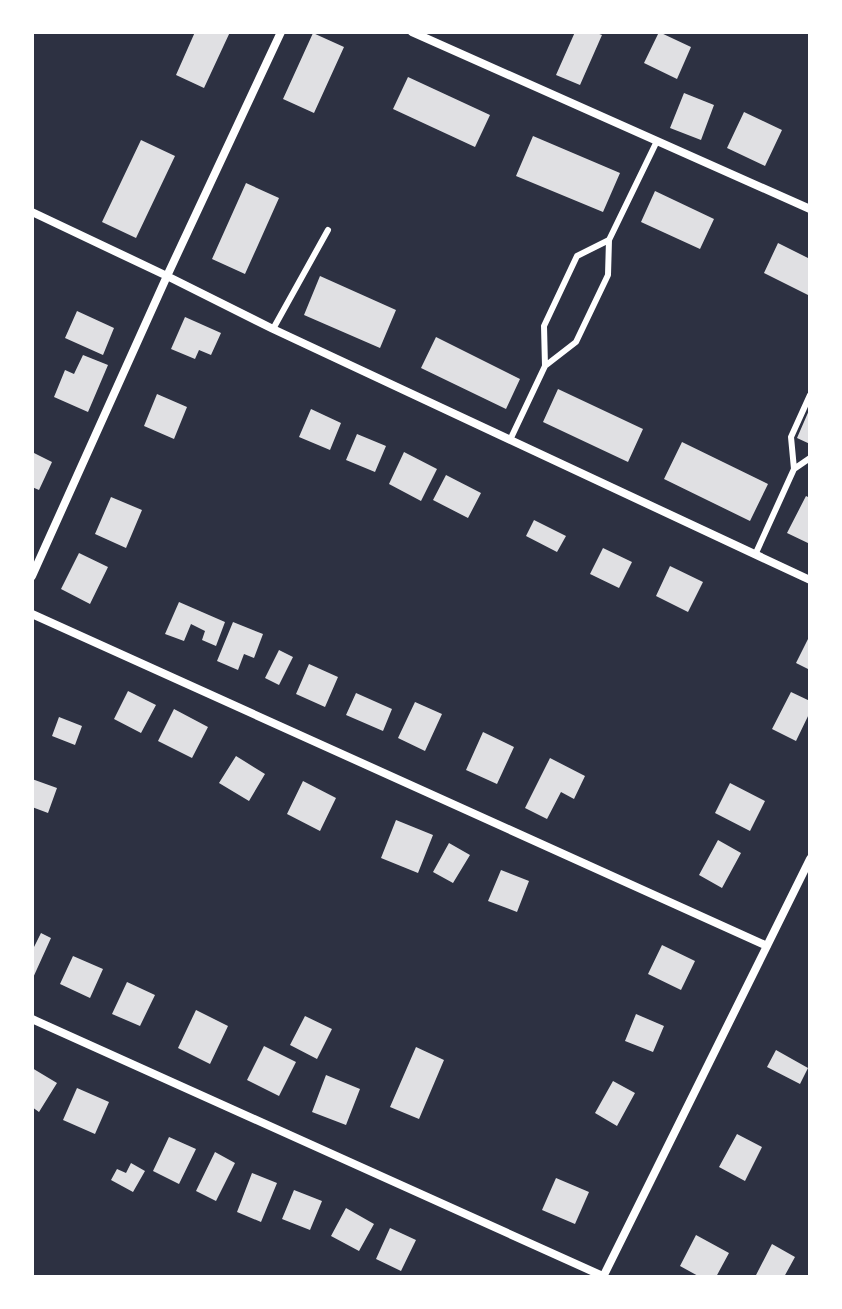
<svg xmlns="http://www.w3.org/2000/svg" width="842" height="1309" font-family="'Roboto Condensed',sans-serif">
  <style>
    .building { fill: #e0e0e3 }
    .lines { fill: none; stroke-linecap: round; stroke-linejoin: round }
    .service { stroke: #fff; stroke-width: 6 }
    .minor { stroke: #fff; stroke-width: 8 }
  </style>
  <rect width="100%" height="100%" fill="#2d3142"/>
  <!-- building -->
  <path class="building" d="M195,32H230L204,88L176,75Z
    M575,32H594L602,35L580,85L556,75Z
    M659,32L691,47L677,79L644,63Z
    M313,33L344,47L314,113L283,99Z
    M408,77L490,115L475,147L393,109Z
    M684,93L714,105L701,140L670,128Z
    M744,112L782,130L765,166L727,148Z
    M533,136L620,173L603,212L516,176Z
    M141,140L175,156L136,238L102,222Z
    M246,183L279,198L245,274L212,259Z
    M655,191L714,219L700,249L641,222Z
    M778,243L810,259V296L764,273Z
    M320,276L396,310L380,348L304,315Z
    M77,311L114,328L103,355L65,338Z
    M185,317L221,333L211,355L199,350L195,359L171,349Z
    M436,337L520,379L506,409L421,368Z
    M83,355L108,365L88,412L54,397L65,370L74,374Z
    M558,389L643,429L628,462L543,422Z
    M157,394L187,407L174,439L144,426Z
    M810,408V444L797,438Z
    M311,409L341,423L330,450L299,437Z
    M357,434L386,446L375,472L346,460Z
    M682,442L768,484L750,521L664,479Z
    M32,452L52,462L39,490L32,487Z
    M404,452L437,469L421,501L389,484Z
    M446,475L481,493L468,518L433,500Z
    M806,496L810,498V544L787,533Z
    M111,497L142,510L126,548L95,534Z
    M534,520L566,536L557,552L526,536Z
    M603,548L632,562L619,588L590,574Z
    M79,553L108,567L90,604L61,589Z
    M670,566L703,582L688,612L656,596Z
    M179,602L225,622L216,646L202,640L205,631L191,624L184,641L165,634Z
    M233,622L263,634L254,658L244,654L238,670L217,661Z
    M810,635V670L796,663Z
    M279,650L293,657L279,685L265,678Z
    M309,664L338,677L325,707L296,694Z
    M128,691L156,705L141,733L114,719Z
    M791,692L810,701V712L796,741L772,729Z
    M356,693L392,709L383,731L346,715Z
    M415,702L442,714L425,751L398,738Z
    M174,709L208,727L192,758L158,741Z
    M59,717L82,726L75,745L52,736Z
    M483,732L514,747L497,784L466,770Z
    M236,756L265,774L249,801L219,783Z
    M550,758L585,776L574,799L561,792L547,819L525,808Z
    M32,779L57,788L48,813L32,807Z
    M303,781L336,798L320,831L287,814Z
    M730,783L765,801L750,831L715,813Z
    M396,820L433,835L418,873L381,858Z
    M718,840L741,853L722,888L699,875Z
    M449,843L470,855L453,883L433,872Z
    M501,870L529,881L517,912L488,901Z
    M41,933L51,938L32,980V947H34Z
    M662,945L695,961L681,990L648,974Z
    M73,956L103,969L90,998L60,984Z
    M127,982L155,995L140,1026L112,1014Z
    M196,1010L228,1026L210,1064L178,1048Z
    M636,1014L664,1026L653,1052L625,1041Z
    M305,1016L332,1029L317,1059L290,1045Z
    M264,1046L296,1062L279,1096L247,1080Z
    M416,1047L444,1060L419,1119L390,1107Z
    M776,1050L808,1068L800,1084L767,1067Z
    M32,1068L57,1083L39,1112L32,1107Z
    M326,1075L360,1089L346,1125L312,1112Z
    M613,1081L635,1093L617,1126L595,1113Z
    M77,1088L109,1102L95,1134L63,1120Z
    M737,1134L762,1147L745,1181L719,1167Z
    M169,1137L196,1149L179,1184L153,1171Z
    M215,1152L235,1163L216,1201L196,1191Z
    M131,1163L145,1171L133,1192L111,1180L117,1169L126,1173Z
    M252,1173L277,1183L261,1222L237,1212Z
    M556,1178L589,1192L575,1224L542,1210Z
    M294,1190L322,1201L310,1230L282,1219Z
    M346,1208L374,1224L359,1251L331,1236Z
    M390,1228L416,1240L401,1271L376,1259Z
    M696,1235L729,1253L716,1277H700L680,1266Z
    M772,1244L795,1257L784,1277H755Z"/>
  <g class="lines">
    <!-- service -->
    <path class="service" d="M273,329L328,230
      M545,366L576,342L608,275L609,240
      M510,440L545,366L544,326L577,256L609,240L657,141
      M794,469L810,458
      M755,555L794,469L791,437L810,395"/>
    <!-- minor -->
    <path class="minor" d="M412,32L810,209
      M32,212L167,276L273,329L810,580
      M32,576L167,276L281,32
      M32,614L767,946
      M32,1019L605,1277
      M603,1277L810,859"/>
  </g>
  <!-- border -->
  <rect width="842" height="1309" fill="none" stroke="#ffffff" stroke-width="68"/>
</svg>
